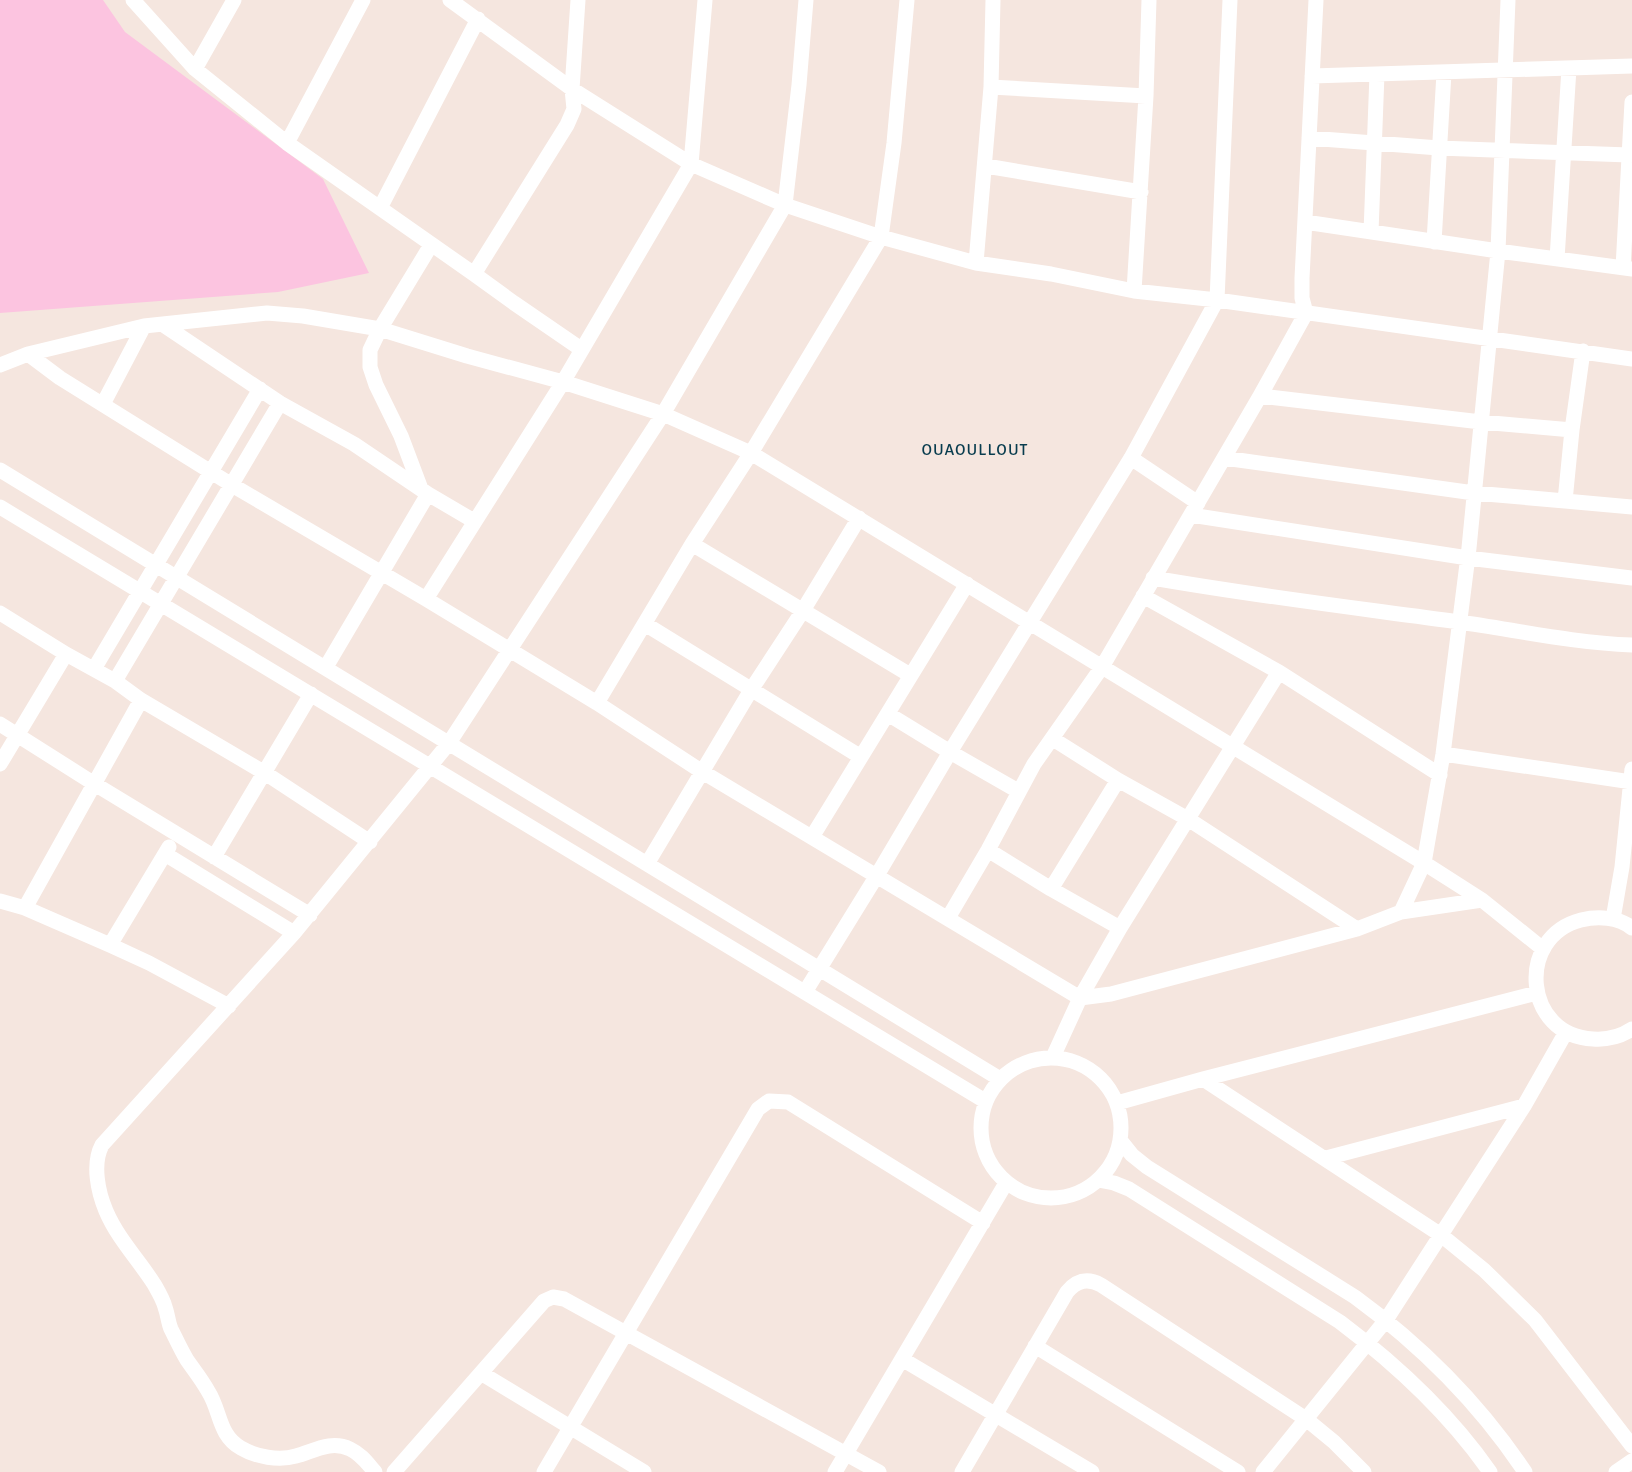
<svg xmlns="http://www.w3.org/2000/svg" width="1632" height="1472" font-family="Signika,sans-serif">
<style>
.green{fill:#fcc4e0}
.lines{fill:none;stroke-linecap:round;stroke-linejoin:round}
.minor{stroke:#fff;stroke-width:15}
.labels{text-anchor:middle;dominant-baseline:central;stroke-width:4;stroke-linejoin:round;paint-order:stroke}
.quarter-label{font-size:16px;letter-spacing:1px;fill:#083c4e;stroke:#f5e6df}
</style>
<rect width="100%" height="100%" fill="#f5e6df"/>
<path class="green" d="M0,0h103l22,32 198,147 46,94 -91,19 -278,21z"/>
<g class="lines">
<path class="minor" d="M133,0l62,69 92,74 187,131 40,29 67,46
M450,0l122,89 119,75 94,41 96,32 95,26 75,11 83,17 83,9 415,59
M195,69l39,-69
M1312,76l320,-10
M991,87l155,9
M1309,138l130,10 190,7
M287,143l76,-143
M986,166l155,26
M380,208l98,-189
M1305,222l193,29 134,18
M1371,232l6,-158
M1434,242l10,-169
M1557,259l12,-191
M976,263l15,-176 2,-87
M1623,268l9,-166
M474,274l93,-149 7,-16 -2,-20 6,-89
M1134,291l12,-195 3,-96
M162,324l118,79 74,41 74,50 46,27
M1583,351l-11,79 -7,71 67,6
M28,354l32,24 172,107 194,114 171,104 104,68 379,227 31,-4 246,-65 44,-17 81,-12
M0,365l28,-11 116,-28 123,-13 36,3 77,13 87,27 96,26 100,32 88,39 673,410 58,37 61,49
M1260,396l221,26 91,8
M103,404l41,-78
M1131,458l67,45
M1224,458l250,35 91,8
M0,470l1000,609
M421,489l-20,-53 -25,-51 -6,-18v-17l10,-21 51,-84
M0,507l985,594
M1191,515l277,43 164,20
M692,544l218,131
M1153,578c102,18 204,30 306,44 57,8 115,21 173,23
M1143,596l136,76 161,103
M426,599l137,-217 128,-218 14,-164
M0,613l66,41 49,27 26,19 124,73 105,69
M645,624l216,133
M326,667l102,-173
M94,669l166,-280
M115,681l165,-278
M597,703l95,-159 59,-91 130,-216 13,-94 13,-143
M888,714l62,38 68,39
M0,724l93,59 217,132
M1053,739l65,41 70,39 169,110
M1443,754l189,28
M0,764l66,-110
M812,837l155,-253
M988,850l63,39 69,39
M165,854l129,79
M214,857l97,-163
M647,864l104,-174 51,-78 57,-94
M1051,889l67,-109
M0,901l25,7 85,37 39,18 80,43
M25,908l116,-208
M1401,912l23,-49 19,-109 26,-206 29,-297 10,-251
M948,918l40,-68 46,-86 68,-97 158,-271 46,-83 -4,-15v-20l14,-278
M1613,919l9,-52 10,-98
M1632,928c-14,-11 -34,-12 -51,-8 -66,17 -57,116 12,119 14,1 27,-2 39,-10
M110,945l59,-98
M805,992l71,-115 74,-125 181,-294 86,-158 13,-300
M1053,1057l27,-59 40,-70 159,-256
M981 1128a70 70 0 1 1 140 0a70 70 0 1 1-140 0Z
M1203,1079l238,156 43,35 51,50 97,126
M1117,1103l86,-24 334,-86
M1120,1140l12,15 15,12 208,130c67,49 124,106 170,175
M1326,1158l198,-52
M1098,1180l16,3 15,6 211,133c57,43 109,91 150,150
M1035,1346l203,126
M902,1359l190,113
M481,1373l163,99
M375,1472c-7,-8 -14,-18 -25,-23 -19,-9 -36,2 -54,7 -17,5 -40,1 -55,-8 -23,-13 -20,-37 -33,-57 -6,-11 -14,-21 -21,-31 -6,-10 -11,-21 -16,-31 -3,-7 -3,-14 -6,-22 -2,-8 -7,-16 -11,-23 -16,-25 -36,-45 -48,-73 -8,-19 -14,-47 -4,-66l192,-212 155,-190 214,-329 122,-209 14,-120 7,-85
M394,1472l150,-171 9,-4 11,2 315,173
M544,1472l214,-363 11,-8 19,1 195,121
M835,1472l171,-289
M962,1472l105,-180c10,-12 21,-14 34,-7l205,134 28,23 30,30
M1263,1472l123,-152 138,-214 42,-74
M1616,1472l16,-11"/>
</g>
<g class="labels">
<g class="quarter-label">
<text x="975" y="450">OUAOULLOUT</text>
</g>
</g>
</svg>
